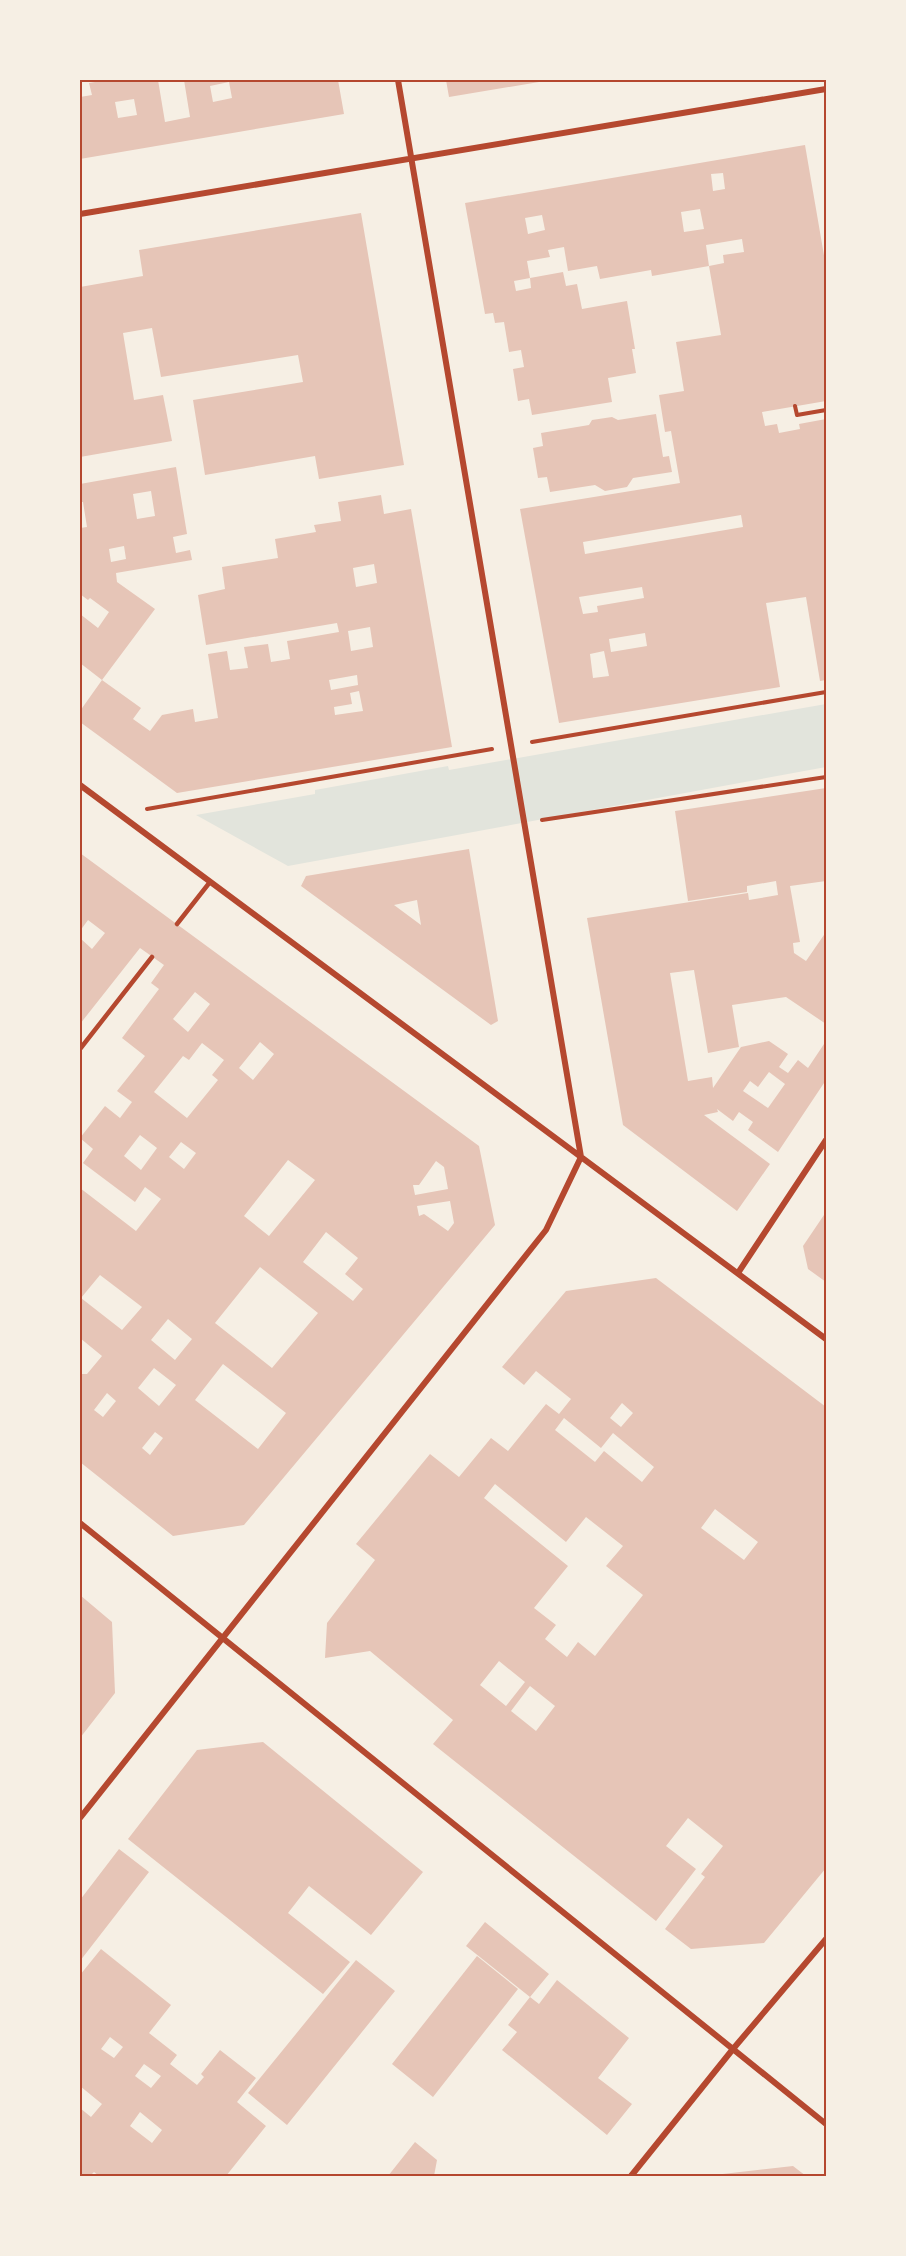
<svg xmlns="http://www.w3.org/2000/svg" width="906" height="2256" font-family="Ubuntu,sans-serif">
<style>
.green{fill:#e2e4dc}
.building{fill:#e6c5b7;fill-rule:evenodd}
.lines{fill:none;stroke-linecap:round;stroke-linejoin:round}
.path{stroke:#b5482f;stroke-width:4}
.service{stroke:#b5482f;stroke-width:4.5}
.minor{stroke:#b5482f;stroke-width:6}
.neatline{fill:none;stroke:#b5482f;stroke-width:2}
</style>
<rect width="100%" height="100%" fill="#f6efe4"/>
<path class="green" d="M826,704v63l-538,99 -92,-51 119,-21v-4l133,-24 1,4z"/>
<path class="building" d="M107,80h51l7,42 25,-5 -6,-37h154l6,34 -264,45v-62l12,-2 -3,-12zM229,82l3,16 -19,4 -3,-16zM134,99l3,16 -19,3 -3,-16z
M446,80h99v1l-96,16z
M805,145l21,122v134l-64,11 3,14 12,-2 2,9 21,-4 -1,-5 27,-5v261l-6,1 -14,-84 -40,6 14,84 -221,36 -39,-214 160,-26 -9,-52 -6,1 -6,-37 25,-4 -8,-49 45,-7 -12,-69 15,-3 -1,-8 21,-3 -2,-13 -36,6 3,21 -57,10 -1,-6 -51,9 -3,-13 -29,5 -4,-24 -16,3 2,7 -23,4 3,17 -16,3 2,10 15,-3 -1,-10 33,-6 3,14 11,-2 5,25 45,-8 8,48h-3l4,24 -28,5 4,24 -80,13 -3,-16 -11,2 -5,-32 11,-2 -3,-17 -12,2 -5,-30 -9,1 -2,-10 -8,1 -20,-111zM723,173l2,16 -12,2 -2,-17zM700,209l4,20 -20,3 -3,-20zM542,215l3,15 -17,4 -3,-16zM741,515l2,12 -158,27 -2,-12zM642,587l2,11 -47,8 1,6 -15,2 -4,-17zM645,633l2,13 -36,6 -2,-13zM604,651l5,25 -16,2 -3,-24z
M361,213l43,252 -85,14 -4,-23 -110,19 -12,-75 110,-18 -5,-27 -137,22 -9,-49 -29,5 11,67 29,-5 9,46 -92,16v-48h2l-2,-12v-110l63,-11 -4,-26z
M656,414l7,43 6,-1 3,16 -39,6 -6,9 -22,4 -10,-6 -45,7 -3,-15 -9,1 -5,-30 10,-2 -2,-13 48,-8 3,-5 20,-3 6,3z
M176,467l11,67 -14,3 3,16 14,-3 2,10 -76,13 1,9 38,27 -53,71 39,28 -8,11 17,12 12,-16 31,-6 2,13 23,-4 -10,-64 19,-3 3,19 18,-2 -4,-21 24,-3 3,18 19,-3 -3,-18 52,-9 -2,-9 -131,22 -8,-50 27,-6 -3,-22 56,-9 -3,-19 41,-7 -2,-7 27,-4 -3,-19 43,-7 3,19 27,-5 41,238 -275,46 -97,-71v-11l22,-31 -22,-17v-49l18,14 11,-16 -19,-14 -2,2 -8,-6v-66l7,-1 -4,-25h-3v-18zM151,491l4,25 -18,3 -4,-25zM124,546l2,13 -15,3 -2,-13zM374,564l3,19 -21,4 -3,-19zM370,627l3,20 -22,4 -3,-20zM357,675l1,10 -27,5 -2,-10zM359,691l4,20 -28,4 -1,-8 18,-3 -2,-11z
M826,788v93l-36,5 10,56 -7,1 1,10 12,8 20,-29v92l-40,-27 -54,8 7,42 -31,6 -14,-83 -24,3 18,108 24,-4 1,11 28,-41 28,-6 19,13 -9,13 9,6 10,-13 10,8 18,-27v39l-48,72 -30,-22 5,-8 -14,-10 -6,9 -16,-12 1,3 -14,3 66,49 -33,47 -114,-86 -36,-207 161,-25 1,7 29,-5 -2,-14 -29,5v6l-59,9 -13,-90zM769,1072l16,12 -17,24 -25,-17 7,-10 8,6z
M469,849l29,172 -7,4 -190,-139 5,-10zM417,900l4,25 -27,-20z
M80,853l399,293 16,79 -251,300 -71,11 -93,-74v-88h7l15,-18 -22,-18v-150l56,43 25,-32 -16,-12 -10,15 -52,-39 10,-14 -13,-11 25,-32 15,12 12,-16 -15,-11 28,-35 -23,-18 37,-49 -8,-6 13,-18 -24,-17 -60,76v-86l12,11 13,-16 -17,-13 -8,11zM195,992l15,12 -22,28 -15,-13zM260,1042l14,12 -21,26 -14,-12zM202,1043l22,17 -12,15 6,5 -31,38 -33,-26 29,-36 6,4zM140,1135l17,13 -16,22 -17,-14zM181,1142l15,11 -12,16 -15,-12zM288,1160l27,20 -46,56 -25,-20zM436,1161l8,6 4,22 -33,6 -2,-10h6zM450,1201l4,22 -6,8 -24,-17 -5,2 -2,-10zM326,1232l32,26 -13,16 18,15 -10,12 -50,-39zM260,1267l58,46 -46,55 -57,-45zM100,1275l42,32 -20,23 -41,-32zM168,1319l24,20 -17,21 -24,-20zM223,1364l63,49 -28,36 -63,-49zM154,1368l22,17 -17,21 -21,-18zM107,1393l9,8 -13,16 -9,-7zM155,1432l8,6 -13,17 -8,-7z
M826,1212v70l-18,-13 -5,-23z
M656,1278l170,129v461l-62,75 -73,6 -26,-20 40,-52 -4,-3 22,-28 -35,-28 -22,28 30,23 -40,52 -223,-177 20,-24 -83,-69 -45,7 2,-35 48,-63 -19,-16 74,-90 29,23 32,-39 17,13 38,-47 13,10 12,-15 -35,-28 -12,14 -22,-18 64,-76zM622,1403l11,10 -12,14 -11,-9zM564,1418l37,30 12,-15 41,34 -12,15 -38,-31 -9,11 -40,-32zM495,1484l71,58 20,-25 37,29 -17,20 37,29 -48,61 -17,-14 -11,15 -22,-18 11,-14 -22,-17 34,-42 -84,-68zM715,1509l43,33 -14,18 -43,-32zM499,1661l26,21 -19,24 -26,-21zM530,1686l25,20 -19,25 -25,-20z
M80,1595l32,27 3,71 -35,45z
M263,1742l160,130 -52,63 -62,-49 -21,27 62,49 -27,32 -195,-155 69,-89z
M119,1849l30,23 -69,89v-61z
M485,1922l64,52 -19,23 -64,-51z
M101,1949l70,56 -22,28 28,22 -7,9 27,21 7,-8 -3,-3 19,-24 36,28 -19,24 29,24 -40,50h-127l-5,-4 -4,4h-10v-68l11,9 11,-13 -22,-18v-111zM110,2037l13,10 -9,11 -13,-9zM144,2064l17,12 -10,12 -16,-12zM140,2112l22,18 -10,13 -22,-17z
M477,1956l41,33 -85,108 -41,-33z
M356,1960l39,31 -108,134 -39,-32z
M557,1980l72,58 -31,40 34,26 -25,31 -105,-85 15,-18 -9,-7 22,-28 9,7z
M415,2142l22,18 -3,16h-46z
M793,2166l13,10h-91l-1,-1z"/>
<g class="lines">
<path class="path" d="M795,406l2,9 29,-5
M532,742l294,-50
M147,809l345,-60
M542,820l284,-43"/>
<path class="service" d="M177,924l33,-42
M80,1049l72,-92"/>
<path class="minor" d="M80,214l746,-125
M80,785l746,554
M738,1273l88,-133
M80,1523l746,601
M80,1818l466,-588 35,-73 -183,-1077
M631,2176l102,-127 93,-110"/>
</g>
<rect width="906" height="2256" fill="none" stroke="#f6efe4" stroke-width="162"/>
<rect x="81" y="81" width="744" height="2094" class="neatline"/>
</svg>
